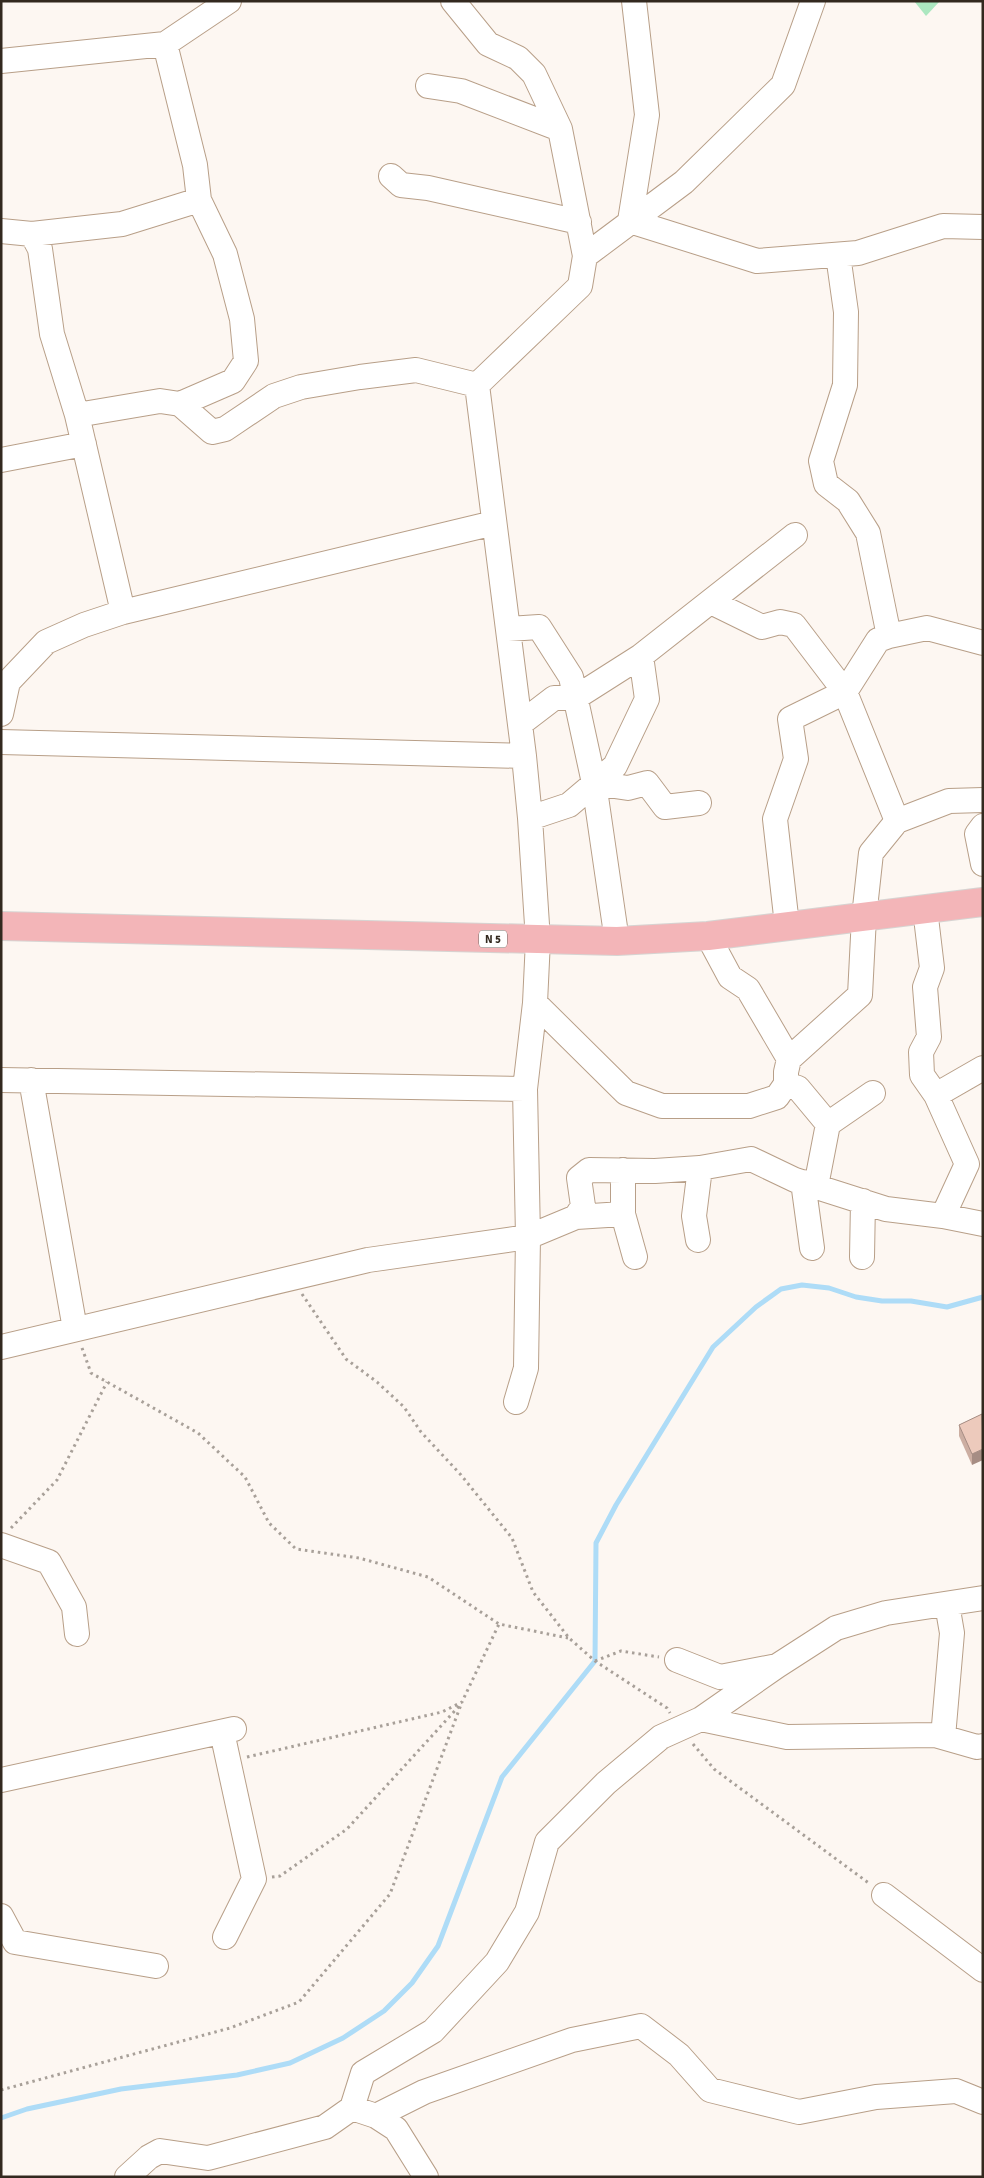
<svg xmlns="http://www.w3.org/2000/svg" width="984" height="2178" font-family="Signika,sans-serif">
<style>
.green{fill:#ace7c0}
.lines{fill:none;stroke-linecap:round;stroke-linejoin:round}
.stream{stroke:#aedcf7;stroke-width:5}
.minor-casing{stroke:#b89f88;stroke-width:26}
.highway-casing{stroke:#d6d4d2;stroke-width:30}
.path{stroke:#a8a099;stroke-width:3;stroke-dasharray:2.5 4;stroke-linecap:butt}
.minor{stroke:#fff;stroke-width:24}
.highway{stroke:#f3b5b8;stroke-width:28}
.wall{fill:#ccaea2}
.shaded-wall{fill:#a68d84}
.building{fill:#edcabc;stroke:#a68d84}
.labels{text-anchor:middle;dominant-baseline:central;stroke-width:4;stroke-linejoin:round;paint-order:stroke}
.shield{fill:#fff;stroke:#706962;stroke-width:1}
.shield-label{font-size:11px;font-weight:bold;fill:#33291f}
</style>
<rect width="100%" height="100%" fill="#fdf7f2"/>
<path class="green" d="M914,1h26l-14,15z"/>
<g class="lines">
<path class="stream" d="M1,2118l26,-9 94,-20 116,-14 53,-12 53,-25 41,-27 28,-28 26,-37 64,-169 93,-116 1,-118 20,-38 97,-158 43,-40 25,-18 21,-4 27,3 27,9 26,4h29l36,6 36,-10"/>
<g class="minor-casing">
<path id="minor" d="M453,1l35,43 30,14 16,16 26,55 25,127 -5,30 -103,99 47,371 6,62 8,122 -3,63 -10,86 3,148 -2,131 -10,34
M634,1l13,114 -17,106 127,40 101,-8 85,-27 40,1
M165,44l30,121 4,35
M1,61l164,-17 64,-43
M428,86l33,5 99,38
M391,176l10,9 27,3 151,34
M1,231l31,3 8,15 12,85 25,81 46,197
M32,234l90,-10 77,-24 26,54 17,65 4,42 -13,20 -53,23
M585,256l99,-74 99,-97 30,-84
M77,415l83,-14 20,3 32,28 13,-3 49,-33 27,-9 59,-10 56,-7 61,15
M1,460l83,-16
M711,602l51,25 18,-5 14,3 51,67 52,129
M508,629l31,-2 32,50 23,106 23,158
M889,636l38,-8 56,15
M1,714l7,-32 38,-40 38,-17 39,-13 371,-89
M520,724l34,-26h21l66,-42
M1,742l523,14
M594,783l34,5 19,-5 18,24 34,-4
M530,818l39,-13 46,-39 32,-67 -6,-43 154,-121
M983,826l-6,8 6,30
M925,909l7,59 -7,19 4,50 -8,15 1,23 14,20 31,69 -24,52
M787,925l-12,-106 21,-60 -6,-40 55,-27 33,-52 11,-4 -21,-103 -20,-32 -22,-17 -5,-23 24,-76 1,-73 -8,-57
M708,936l22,41 18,12 41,70
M535,1003l91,90 36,13h87l28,-9 9,-13v-12l3,-13 71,-64 4,-78 7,-64 26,-32 52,-20 34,-1
M1,1080l524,9
M31,1080l44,249
M786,1084l12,4 30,36 -12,62
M936,1095l47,-27
M828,1124l45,-31
M623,1170v44l12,43
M803,1182l9,66
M576,1217l47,-3
M698,1240l-4,-24 6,-48
M862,1257l1,-56
M1,1347l367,-87 160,-23 48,-20 7,-11 -4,-28 10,-8 66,1 45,-3 51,-9 44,21 91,29 57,7 40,8
M1,1545l48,17 25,45 3,27
M677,1660l43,17 57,-11 59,-38 50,-15 97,-15
M701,1719l86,18 148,-2 42,12 6,-1
M222,1732l32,147 -29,58
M943,1737l9,-104 -5,-29
M1,1780l233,-51
M884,1895l99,75
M1,1916l14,26 141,24
M352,2108l24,8 48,-24 148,-52 69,-14 38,29 31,35 89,22 77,-15 80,-6 27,11
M376,2116l20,13 30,48
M127,2177l22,-20 11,-6 48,7 117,-31 27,-19 11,-35 70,-42 64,-69 30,-50 20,-70 59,-59 55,-46 40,-18 76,-53"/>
</g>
<g class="highway-casing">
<path id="highway" d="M1,926l616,15 91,-5 275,-34"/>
</g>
<path class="path" d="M302,1294l44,65 31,23 27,25 17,25 40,43 51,63 21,54 36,46 26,23 72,47 3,5
M82,1348l9,25 107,60 47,44 24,46 27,26 63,9 69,19 71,47 69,14
M11,1528l46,-48 50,-98
M595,1661l26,-10 38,6
M693,1744l21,25 156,115
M247,1757l195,-45 20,-10 37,-78
M272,1877l8,-1 67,-47 114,-125
M1,2090l229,-62 69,-26 91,-108 72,-192"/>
<use href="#minor" class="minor"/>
<use href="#highway" class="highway"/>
</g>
<path class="wall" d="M982,1414l-10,51 -13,-29v-11z"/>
<path class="shaded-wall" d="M983,1449v11l-11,5v-11z"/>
<path class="building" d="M982,1414l1,35 -11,5 -13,-29z"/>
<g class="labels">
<rect class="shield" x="479" y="930.5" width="28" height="17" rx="4"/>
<g class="shield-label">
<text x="493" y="939">N 5</text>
</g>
</g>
<rect width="984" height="2178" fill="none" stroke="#33291f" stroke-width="5"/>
</svg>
